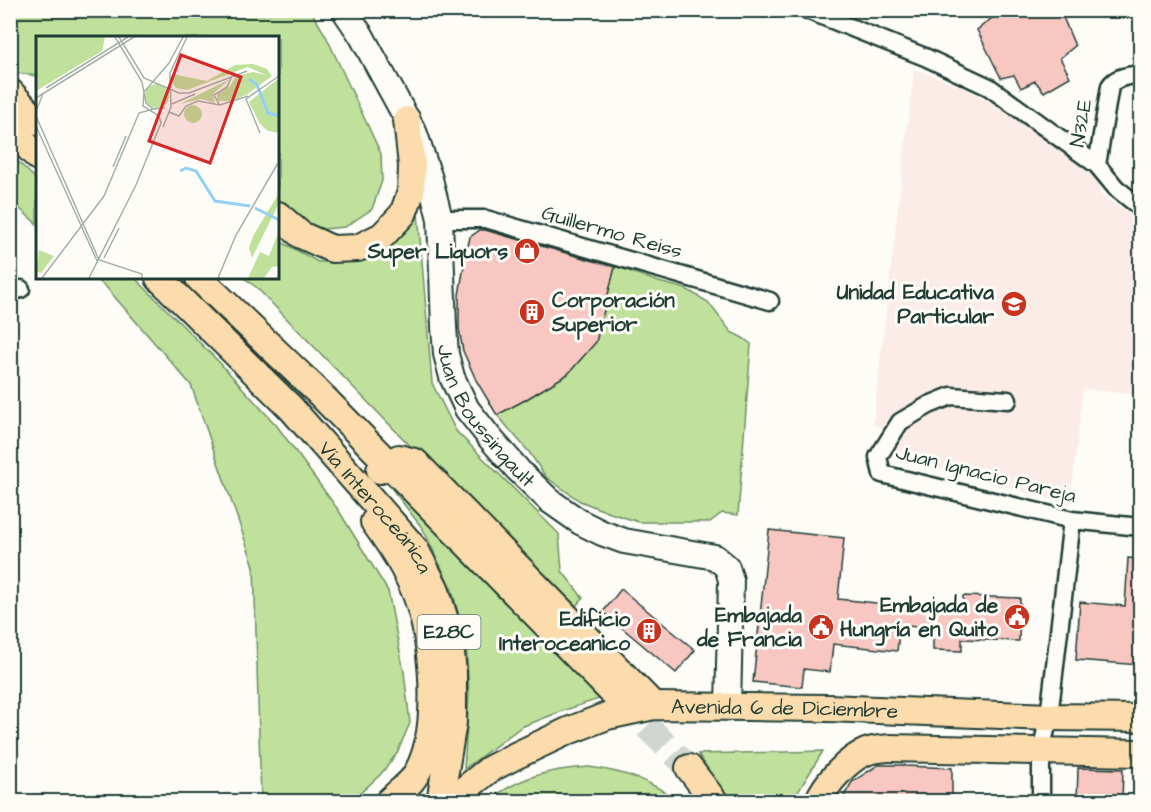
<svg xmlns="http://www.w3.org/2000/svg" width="1151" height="812" font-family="'Architects Daughter',sans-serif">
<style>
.built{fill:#fcece7}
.green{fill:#bfe19b;stroke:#6f8f68;stroke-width:1.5}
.building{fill:#f8c7c2;stroke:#1f3d34;stroke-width:1.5}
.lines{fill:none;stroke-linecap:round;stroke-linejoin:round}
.primary-tunnel{stroke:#d1d6d0;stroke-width:26;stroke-dasharray:26 13;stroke-linecap:butt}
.street-casing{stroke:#1f3d34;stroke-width:21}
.secondary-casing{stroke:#1f3d34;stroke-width:28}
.primary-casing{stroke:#1f3d34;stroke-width:30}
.street{stroke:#fdfcf7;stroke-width:16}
.secondary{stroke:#fdfcf7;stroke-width:24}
.primary{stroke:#fcdcac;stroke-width:26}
.labels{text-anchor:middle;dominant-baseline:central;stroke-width:6;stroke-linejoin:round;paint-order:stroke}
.shield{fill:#fdfcf7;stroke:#62766e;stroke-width:1.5}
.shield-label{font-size:20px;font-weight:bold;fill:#1f3d34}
.street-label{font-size:21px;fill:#1f3d34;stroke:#fdfcf7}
.poi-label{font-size:21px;font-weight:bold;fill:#1f3d34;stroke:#fdfcf7;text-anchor:end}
.inset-river{fill:none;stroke:#93d0f4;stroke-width:3}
.inset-road{fill:none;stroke:#a4b0a9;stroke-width:1.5}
.view{fill:#d62828;fill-opacity:0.15;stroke:#d62828;stroke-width:3}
.inset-edge{fill:none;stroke:#1f3d34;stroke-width:3}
</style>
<rect width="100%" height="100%" fill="#fdfcf7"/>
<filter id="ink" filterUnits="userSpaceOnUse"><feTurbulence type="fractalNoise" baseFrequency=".0167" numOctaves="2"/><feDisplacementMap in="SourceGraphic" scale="12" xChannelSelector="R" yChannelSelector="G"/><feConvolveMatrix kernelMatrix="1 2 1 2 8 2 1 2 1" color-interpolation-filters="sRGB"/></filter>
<g filter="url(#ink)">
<path class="built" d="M914,69l54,20 68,39 55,42 6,7 3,7v11l40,24v176l-57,-6 -13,116 -174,-49 -4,-8 3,-12 -22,-12z"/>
<path class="green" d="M10,11h301l15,25 55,118 1,27 -10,28 -27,18 -22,2 -21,-8 -24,-21v-162h-240l-1,38 -25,-4 -1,-2z
M10,154l27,26v44l-26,-23z
M417,201l15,182 24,48 103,103 3,37 21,27 -8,9 -18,-10 -301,-310 -12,-9h34v-38l40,22h32l25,-13z
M615,266l44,16 27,7 22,13 23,30 12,6 8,6 -13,171 -16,-2 -12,9h-71l-29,-9 -30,-12 -34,-24 -17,-25 -32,-37 28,-15 43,-26 28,-32z
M95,278h40l85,85 57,63 62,85 49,80 16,81 6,51 -13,30 -16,21 -26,24 -7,3h-87l-7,-235 -63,-181 -85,-98z
M385,480h8l206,219 -34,11 -44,17 -57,42 5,-75 -3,-52 -14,-52 -29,-61z
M823,751l-31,51 -63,-1 -31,-47z
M589,767c32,4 63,13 88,34h-189c31,-24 62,-32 101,-34z"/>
<path class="building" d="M988,10h72l15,36 -15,12 10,19 -26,15 -9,-11 -14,7 -7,-13 -13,3 -24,-48 15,-12z
M480,230h5l130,37 -19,75 -28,32 -43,26 -28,15 -20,-33 -14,-31 -4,-22v-34l6,-35 5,-23z
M769,530l75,8 -6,61 96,10v-5l29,1v-9l57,2 -1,43 -57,-2v12l-29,-1v-21l-33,-4 -3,26 -64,-7 -3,28 -26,-3 -2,18 -49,-5z
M1128,558l12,1v106l-64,-5 4,-58 45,4z
M621,589l74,61 -19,23 -73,-61z
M878,765h27v1l47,2v33h-111l11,-19z
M1078,768l45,1 -1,32h-45z"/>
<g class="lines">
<path class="primary-tunnel" d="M619,699l70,69"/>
<g class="street-casing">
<path id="street" d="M807,10l118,47 64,30 108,78 19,23 24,19
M1097,165l13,-79c6,-10 20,-10 30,-12
M440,219h46l284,82
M10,292l11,-3
M1008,400l-57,-4 -22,9 -29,17 -22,35 4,17 190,46 68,7
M1041,802v-51l8,-34 23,-197"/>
</g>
<g class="secondary-casing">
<g id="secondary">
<path id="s1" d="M344,10l17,25 54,99 15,45 10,40 4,108 2,27 6,23 15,32 23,29 28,32 32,31 30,21 22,11 22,8 91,16 12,10 4,13 -3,127"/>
</g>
</g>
<g class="primary-casing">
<g id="primary">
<path d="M10,92l28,30"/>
<path d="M10,129l28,28"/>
<path d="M278,215l23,20 31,14 26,-1 24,-12 21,-22 8,-22 1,-26 -5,-46"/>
<path id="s2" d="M159,278l132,130 124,141 20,39 14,45 4,40v49l-13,80"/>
<path d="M199,278l117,112 301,307"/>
<path d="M380,470l7,-6 12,-6 16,4 239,244"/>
<path d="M374,522c19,26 37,54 46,84 14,44 22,136 -8,174 -7,8 -16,14 -24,22"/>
<path d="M689,768l26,34"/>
<path id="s3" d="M453,802l12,-13 25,-20 25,-13 53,-25 39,-15 47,-10 174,2 221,9 91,1"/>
<path d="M818,802c7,-18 30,-43 48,-50 7,-3 16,-3 23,-4l251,5"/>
</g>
</g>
<use href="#street" class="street"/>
<use href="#secondary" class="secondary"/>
<use href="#primary" class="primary"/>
</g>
</g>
<defs>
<g id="shop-disc" transform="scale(1.35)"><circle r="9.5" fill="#c8321e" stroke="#fdfcf7"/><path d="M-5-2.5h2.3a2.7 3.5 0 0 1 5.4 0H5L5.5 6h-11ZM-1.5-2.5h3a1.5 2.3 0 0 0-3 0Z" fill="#fff"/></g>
<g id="university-disc" transform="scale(1.35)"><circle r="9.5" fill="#c8321e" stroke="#fdfcf7"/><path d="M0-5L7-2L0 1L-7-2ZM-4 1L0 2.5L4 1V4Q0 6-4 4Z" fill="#fff"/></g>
<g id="building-disc" transform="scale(1.35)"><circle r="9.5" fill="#c8321e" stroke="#fdfcf7"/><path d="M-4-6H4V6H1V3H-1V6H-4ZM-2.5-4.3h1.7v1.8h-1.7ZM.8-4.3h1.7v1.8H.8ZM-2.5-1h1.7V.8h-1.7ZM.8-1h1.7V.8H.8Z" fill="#fff"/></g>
<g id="civic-disc" transform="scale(1.35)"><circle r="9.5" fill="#c8321e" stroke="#fdfcf7"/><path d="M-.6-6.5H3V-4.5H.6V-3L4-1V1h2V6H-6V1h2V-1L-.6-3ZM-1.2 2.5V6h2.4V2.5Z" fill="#fff"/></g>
</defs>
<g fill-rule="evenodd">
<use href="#shop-disc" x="527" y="251"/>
<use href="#university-disc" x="1014" y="304"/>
<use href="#building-disc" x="532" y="312"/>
<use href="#civic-disc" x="1017" y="617"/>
<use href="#civic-disc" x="821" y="627"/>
<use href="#building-disc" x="649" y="631"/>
</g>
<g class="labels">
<rect class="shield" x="417.5" y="615" width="63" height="34" rx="4.5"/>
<g class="shield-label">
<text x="449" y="632">E28C</text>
</g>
<g class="street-label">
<text transform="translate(1081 123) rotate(-80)">N32E</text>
<text transform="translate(612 232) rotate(16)">Guillermo Reiss</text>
<text stroke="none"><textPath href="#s1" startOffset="441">Juan Boussingault</textPath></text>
<text transform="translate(986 474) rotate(14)">Juan Ignacio Pareja</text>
<text stroke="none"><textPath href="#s2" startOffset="316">Vía Interoceánica</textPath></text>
<text stroke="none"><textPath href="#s3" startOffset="357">Avenida 6 de Diciembre</textPath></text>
</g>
<g class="poi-label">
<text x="508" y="251">Super Liquors</text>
<text x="994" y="292">Unidad Educativa<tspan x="994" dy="24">Particular</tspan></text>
<text x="552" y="300" text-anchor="start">Corporación<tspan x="552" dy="24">Superior</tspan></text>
<text x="998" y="605">Embajada de<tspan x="998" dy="24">Hungría en Quito</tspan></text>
<text x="802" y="615">Embajada<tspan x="802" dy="24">de Francia</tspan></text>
<text x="630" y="619">Edificio<tspan x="630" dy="24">Interoceanico</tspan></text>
</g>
</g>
<g transform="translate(36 36)">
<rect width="243" height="243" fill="#fdfcf7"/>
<path d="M0,1h69l-3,14 -66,40zM217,28l14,5 5,7 -26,19 -16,6h-13v-7l13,-8 6,-10 17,-4 13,3 -18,-8 -61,23 -11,-2 -4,-6v-8l35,7 28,-16zM194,43l-17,15 2,9 -14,-4 -21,5zM242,43l1,2v52l-11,-2 -8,-7 -11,-22zM109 60a12 12 0 1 1 24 0a12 12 0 1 1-24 0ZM148 78a9 9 0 1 1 18 0a9 9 0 1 1-18 0ZM243,157v10l-27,55 -3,-10 4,-12zM243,195v35l-7,1 -8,11h-16l12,-26 9,4zM3,214l15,6 -13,17 -5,-2z" fill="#bfe19b"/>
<path class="inset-river" d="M213,43l8,6 11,28 11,3M144,135l6,-3 10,3 19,30 35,5M219,172l24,12"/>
<path class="inset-road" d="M79,1l27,45 4,21 7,6 12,-1M83,1l25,41 35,15h10l58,-22M10,52l82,-51M0,62l98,-61M136,68l23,-10M183,68l-5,-9 13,-8 5,-11M0,75l7,-17M133,76l10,4 7,-10 12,-5 22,4 28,-9M0,80l63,144 43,14v4M0,90l62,137M127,91l8,-20 -1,-34 17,-36M224,97l-14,-34 33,-23M77,131l13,-31M68,222l15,-30M6,242l62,-82 35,-83 14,-4M53,242l47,-93 25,-62 -2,-7 -16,-10 1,-14 25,-29 14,-26M182,242l18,-43 42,-72"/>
<path class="view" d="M145,19l60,22 -31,86 -61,-22z"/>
<rect width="243" height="243" class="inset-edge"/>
</g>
<rect width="1151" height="812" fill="none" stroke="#fdfcf7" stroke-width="36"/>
<rect x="18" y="18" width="1115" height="776" fill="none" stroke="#1f3d34" stroke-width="2" filter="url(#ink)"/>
</svg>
